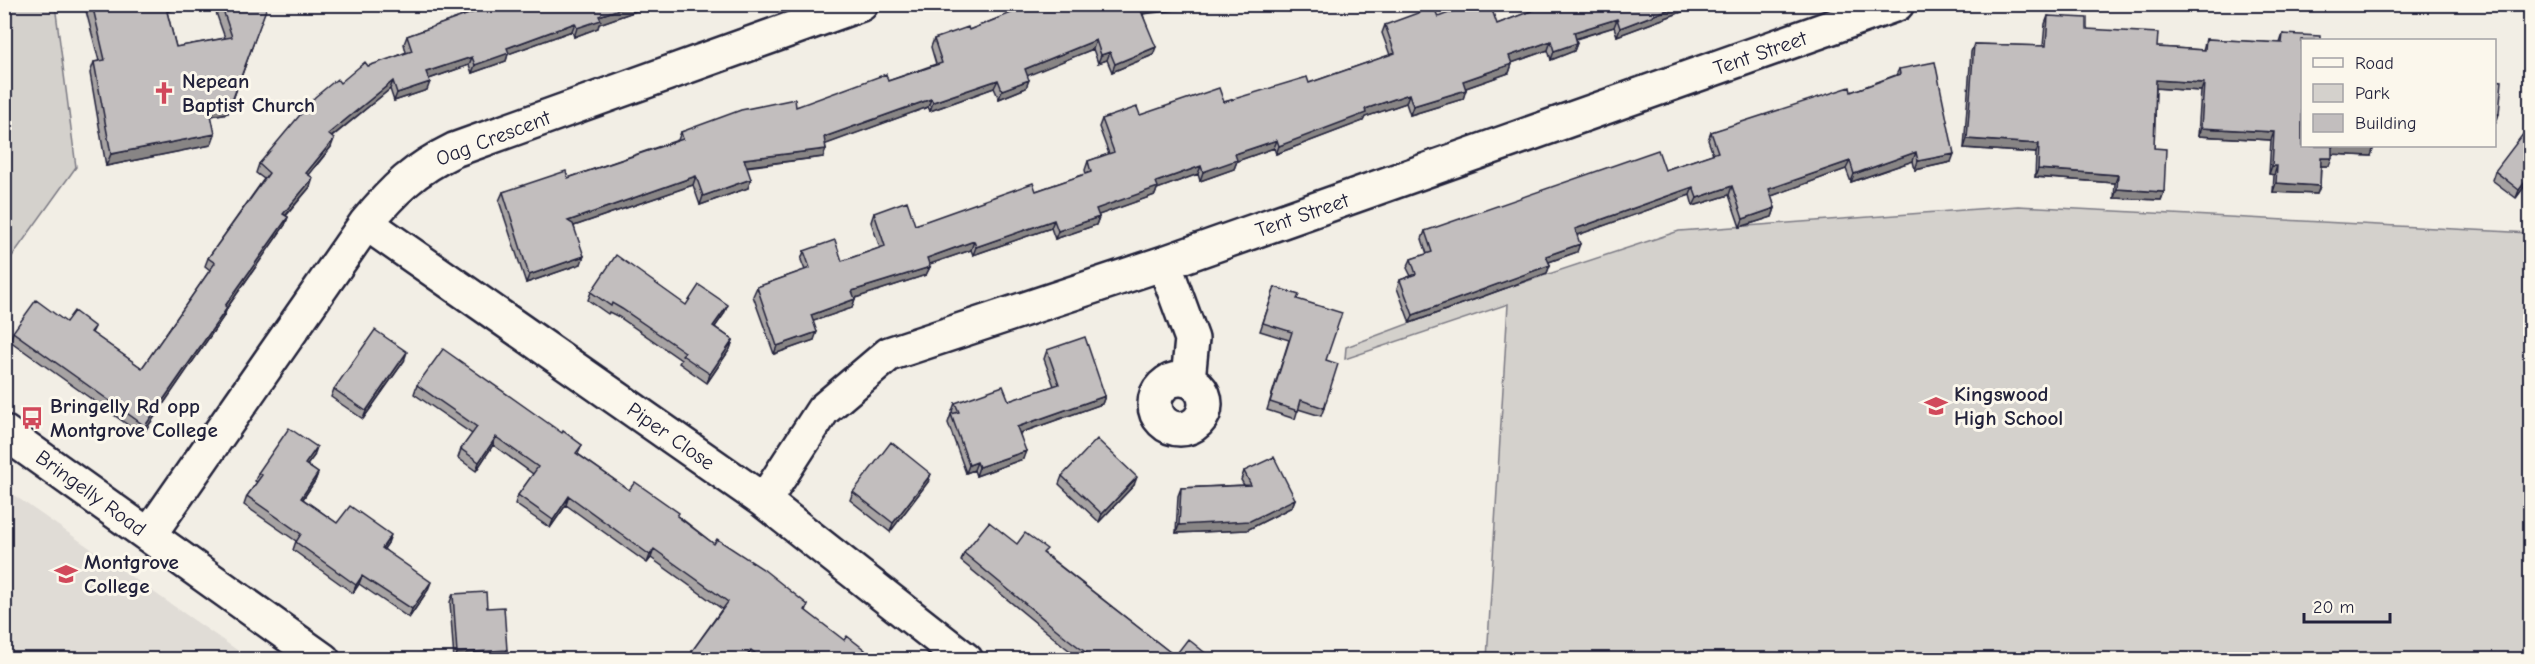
<svg xmlns="http://www.w3.org/2000/svg" width="2535" height="664" font-family="'Comic Neue',sans-serif">
<style>
.built{fill:#e0dcd6}
.green{fill:#d4d1cc;stroke:#7b7a84;stroke-width:1.5}
.lines{fill:none;stroke-linecap:round;stroke-linejoin:round}
.minor-casing{stroke:#22223b;stroke-width:38}
.major-casing{stroke:#22223b;stroke-width:38}
.minor{stroke:#fbf7ec;stroke-width:33}
.major{stroke:#fbf7ec;stroke-width:33}
.wall{fill:#a7a3a3;stroke:#22223b;stroke-width:1.5}
.shaded-wall{fill:#888585;stroke:#22223b;stroke-width:1.5}
.building{fill:#c2bebe;stroke:#22223b;stroke-width:1.5}
.labels{text-anchor:middle;dominant-baseline:central;stroke-width:6;stroke-linejoin:round;paint-order:stroke}
.street-label{font-size:21px;fill:#22223b;stroke:#fbf7ec}
.poi-label{font-size:21px;font-weight:bold;fill:#22223b;stroke:#fbf7ec;text-anchor:start}
</style>
<rect width="100%" height="100%" fill="#f2eee5"/>
<filter id="ink" filterUnits="userSpaceOnUse"><feTurbulence type="fractalNoise" baseFrequency=".0167" numOctaves="2"/><feDisplacementMap in="SourceGraphic" scale="12" xChannelSelector="R" yChannelSelector="G"/><feConvolveMatrix kernelMatrix="1 2 1 2 8 2 1 2 1" color-interpolation-filters="sRGB"/></filter>
<g filter="url(#ink)">
<path class="built" d="M5,489l245,170h-245z"/>
<path class="green" d="M4,5h51l21,162 -71,99z
M2018,206l512,27v426h-1043l21,-355 -163,55 1,-12 142,-53 191,-63z"/>
<g class="lines">
<g class="minor-casing">
<path id="minor" d="M366,223l398,278 202,159
M1164,263l28,76 -4,41
M1155 404a25 25 0 1 1 50 0a25 25 0 1 1-50 0Z
M764,501l59,-91 66,-56 275,-91 733,-259
M149,535l217,-312c28,-34 49,-54 88,-73l407,-146"/>
</g>
<g class="major-casing">
<path id="major" d="M4,432l319,228"/>
</g>
<use href="#minor" class="minor"/>
<use href="#major" class="major"/>
</g>
<path class="wall" d="M86,4h102l-21,8 9,35 49,-9 -12,-34h57l-3,1 -39,108 -17,3v29l-105,21 -16,-93 4,-11 5,-1 -14,-54z
M497,4h159l-57,20 -1,4 -24,9 -2,-6 -64,23 -2,7 -34,12 -3,-8 -40,14 -2,11 -33,11 -4,-12 -58,48 -1,10 -22,28 1,12 -24,29 2,1 -3,8 -58,83 -3,8 -82,119 -132,-94 3,-9 53,-10 29,5 -3,6 50,35 68,-98 -5,-4 3,-8 56,-79 -8,-6 3,-9 81,-81 66,-31 -2,-8 3,-8z
M1536,4h167l-86,32 -3,-9 -38,12 1,4 -3,8 -23,9 -3,-10 -37,13 1,1 -3,9 -43,15 -3,11 -53,16 -4,-12 -41,14 -2,4 -87,33 -2,-6 -37,13 -3,8 -34,12 -2,-7 -41,15 -2,6 -57,20 1,2 -3,8 -41,14 -4,-11 -78,27 -2,-5 -42,14 1,3 -4,8 -71,23 -3,10 -39,13 1,19 -40,14 -21,-58 4,-9 48,-17 -4,-10 3,-9 38,10 38,-13 -9,-26 3,-9 41,12 121,-34 50,-17 -1,-4 3,-9 21,-7 -10,-27 3,-8 38,-4 84,-13 85,-19 81,-28 -8,-22 3,-8 53,-8 59,7 37,-14z
M1014,5l189,2 -60,7 10,41 -41,17 -5,-12 -9,3 -5,-14 -66,26 -1,13 -27,11 -5,-11 -64,23 -2,-4 -103,37 1,5 -3,8 -77,10 2,21 -48,17 -7,-20 -119,41 7,38 -55,19 -27,-82 4,-9 65,-14 110,-38 3,-8 115,-25 92,-26 48,-17 -5,-17 3,-8 35,-9 42,-17z
M2048,16l39,13 70,18 46,3 3,-11 74,4 3,-9 19,6 69,116 -39,-2 -3,12h-8l-1,20 -3,8 -44,-2 1,-17 -5,-1 2,-34 -73,-4 3,-45 -45,-3 -2,60 10,44 -3,8 -47,-2 1,-15 -80,-6 1,-24 -72,-5 7,-96 3,-8 69,2 2,-22z
M1899,69l52,93 -36,8 -2,-9 -62,21 -5,-13 -75,27 4,12 -3,9 -32,10 -11,-32 -36,11 -3,-11 -113,40v17l-28,10 1,3 -3,8 -137,50 -13,-35 3,-8 11,-4 -4,-8 4,-9 16,-5 -5,-15 3,-8 240,-61 48,-16 -5,-14 3,-8 140,-40 45,-17z
M2495,171l35,8 -14,19 -24,-18z
M1275,287l22,12 29,61 -2,48 -3,8 -23,-7 -3,10 -28,-9 22,-70 -29,-9z
M591,292l95,13 38,9 -9,13 18,13 -3,9 -23,34 -28,-20 2,-3 -62,-43 -10,-5 -1,2 -20,-14z
M1047,350l58,46 -3,8 -82,29 3,26 -47,17 -2,-6 -8,3 -18,-50 3,-9h2l-1,-3 3,-8 54,-2 45,-15 -10,-27z
M404,361l-41,58 -32,-22 3,-8z
M417,385l145,48 20,12 -4,9 51,36 49,26 36,28 94,61 -2,6 56,48v1h-112l-2,-2 -1,2h-58l3,-9 30,-42 -71,-51 -4,5 -81,-58 -16,23 -35,-24 3,-9 15,-21 -40,-29 -17,26 -18,-13 3,-9 11,-15 -58,-40z
M314,456l-7,9 11,8 -3,8 -12,18 34,24 51,20 -4,6 44,41 -19,28 -50,-34 -6,9 -60,-43 3,-9 -52,-36 3,-9 10,-14 -2,-1 3,-8z
M1244,471l51,28 -3,8 -45,23 -71,3 2,-37 3,-8 63,-3 -3,-5z
M1062,476l72,9 -35,37 -40,-38z
M928,482l-38,50 -40,-32 3,-8z
M1017,544l28,10 130,102 39,4h-132l-17,-13 -104,-86 3,-8z
M453,594l34,14 20,42 -3,8 -50,2 -4,-58z"/>
<path class="shaded-wall" d="M164,4h24l-27,10z
M268,4h2l-3,1 -39,108 -23,4 4,-12z
M634,4h22l-57,20 -1,4 -24,9 3,-9 22,-12z
M1151,4h53l-1,3 -67,7 3,-8z
M1683,4h20l-86,32 3,-8z
M1617,19l-3,8 -43,13 3,-8z
M575,23l-3,8 -64,23 -2,7 -34,12 3,-8 32,-17z
M1096,40l-3,9 -71,29 3,-9z
M1551,41l-3,9 -42,15 3,-9z
M1577,43l-3,8 -23,9 3,-9z
M1156,47l-3,8 -41,17 3,-8z
M1110,52l-3,8 -9,3 3,-8z
M472,57l-3,8 -46,16 3,-9z
M1512,64l-3,9 -49,17 3,-9z
M998,80l-4,8 -64,23 3,-9z
M1029,80l-3,8 -27,11 3,-9z
M2156,80l48,3 -3,8 -48,-3z
M393,81l-3,8 -65,53 3,-8z
M430,82l-3,8 -33,11 3,-8z
M1466,90l-3,9 -53,16 3,-9z
M1409,94l-3,9 -41,14 -2,4 -87,33 3,-8 86,-37z
M931,99l-3,8 -107,39 3,-9z
M2494,114h5l-3,9 -2,-1z
M2201,128l73,4 -3,8 -73,-4z
M215,134l-4,11 -105,21 5,-12z
M334,139l-3,8 -28,34 3,-8z
M1967,139l72,5 -3,9 -72,-5z
M1277,140l-3,8 -37,13 -3,8 -34,12 3,-9 32,-18z
M2332,146l42,1 -3,9 -42,-2z
M826,149l-3,8 -83,10 4,-8z
M1916,152l-3,9 -62,21 3,-8z
M1954,154l-3,8 -36,8 3,-9z
M2321,158h11l-3,8h-11z
M1850,161l-4,8 -80,29 3,-9z
M1201,166l-3,8 -41,15 -2,6 -62,22 3,-8 60,-27z
M2272,166h5l-3,9 -5,-1z
M2038,169l80,6 -3,8 -80,-6z
M2530,175v4l-14,19 3,-8z
M696,176l-3,9 -128,44 3,-8z
M313,178l-3,9 -30,35 3,-8z
M751,179l-3,9 -48,17 3,-9z
M2276,183l44,3 -3,8 -44,-2z
M1732,186l-3,9 -36,11 4,-8z
M1693,187l-3,8 -118,42 3,-8z
M2117,189l47,3 -3,8 -47,-2z
M1775,208l-3,9 -32,10 3,-8z
M288,217l-3,8 -63,90 3,-9z
M1099,217l-3,8 -41,14 3,-8z
M1054,220l-3,8 -78,27 3,-8z
M974,241l-3,9 -47,16 3,-8z
M1580,244l-3,8 -34,12 3,-8z
M584,256l-3,8 -55,19 3,-8z
M1550,265l-3,8 -137,50 3,-8z
M930,267l-4,8 -77,25 3,-9z
M855,299l-3,9 -44,15 3,-8z
M728,305l-4,9 -14,20 3,-8z
M227,308l-3,8 -82,119 3,-9z
M817,332l-3,8 -40,14 3,-8z
M733,340l-3,9 -23,34 3,-9z
M407,352l-3,9 -41,58 3,-8z
M1105,396l-3,8 -88,31 3,-8z
M496,437l-3,8 -17,26 3,-9z
M317,447l-3,9 -12,16 3,-8z
M1026,451l-3,8 -47,17 3,-9z
M977,462l-3,8 -8,3 3,-8z
M318,473l-3,8 -17,25 3,-8z
M931,474l-3,8 -38,50 3,-9z
M1137,477l-3,8 -35,37 3,-8z
M569,496l-3,9 -16,23 3,-8z
M1295,499l-3,8 -45,23 -71,3 3,-8z
M391,535l-3,8 -9,13 3,-8z
M654,549l-3,9 -4,5 3,-8z
M362,576l-3,8 -6,9 3,-8z
M431,582l-3,8 -19,28 3,-9z
M507,650l-3,8 -49,2 2,-7z
M751,650l-4,10h-3z
M865,650l-3,9 -4,1z"/>
<path class="building" d="M92,4h73l11,43 56,-10 -11,-33h47l-36,97 -23,4 6,29 -104,20 -17,-92 11,-2z
M497,4h137l-35,12 2,4 -24,8 -2,-5 -68,25 2,5 -34,12 -3,-8 -46,15 4,10 -33,11 -4,-12 -65,53 6,5 -28,34 7,5 -30,36 5,3 -63,89 2,2 -82,118 -132,-94 23,-32 30,22 8,-11 21,16 -4,5 51,36 73,-105 -7,-5 61,-85 -10,-9 56,-67 22,-18 3,4 25,-21 3,4 44,-15 -5,-15z
M1016,4h135l-12,2 17,41 -41,17 -5,-12 -9,3 -5,-15 -71,29 4,11 -27,10 -4,-10 -65,22 -2,-3 -107,38 2,12 -82,10 7,20 -48,17 -7,-20 -128,45 5,3 11,32 -55,19 -26,-83 63,-21 2,7 115,-39 -2,-7 60,-22 54,-11 1,8 90,-33 2,7 54,-18 -8,-24 34,-12 1,3 47,-19 -2,-6z
M1473,4h17l7,20 42,-16 -1,-4h145l-63,24 -3,-9 -43,13 3,11 -23,8 -3,-10 -42,15 3,8 -49,17 3,9 -53,16 -4,-12 -44,15 1,4 -87,33 -2,-6 -42,14 2,6 -34,12 -2,-6 -45,16 2,5 -62,22 3,8 -41,14 -4,-11 -78,27 -2,-6 -47,17 3,9 -78,24 3,8 -44,16 6,17 -40,14 -20,-59 53,-19 -6,-17 31,-11 7,21 43,-15 -11,-33 33,-12 8,24 118,-42 3,8 55,-19 -3,-11 26,-9 -12,-33 35,-12 3,8 79,-27 5,14 83,-25 2,6 86,-30 -10,-28 49,-18 4,10z
M2048,16l39,2v11l71,4 -1,14 48,3 1,-11 76,4 1,-9 37,2v4h-18v106h72v1l-42,-1v12h-11l-1,28 -44,-3 1,-17h-5l2,-34 -73,-4 3,-45 -48,-3 -2,68 12,1 -2,43 -47,-3 1,-14 -80,-6 1,-25 -72,-5 7,-95 72,2z
M1935,62l19,92 -36,7 -2,-9 -62,22 -4,-13 -81,28 6,19 -32,11 -11,-33 -35,12 -4,-11 -118,42 5,15 -34,12 4,9 -137,50 -13,-35 16,-6 -5,-15 21,-7 -7,-21 233,-81 7,20 53,-18 -7,-20 139,-45 1,5 49,-18 -1,-5z
M2494,80l8,1 -3,33h-5z
M2530,125v50l-11,15 -24,-19z
M616,255l70,50 13,-20 29,20 -15,21 20,14 -23,34 -28,-19 3,-3 -63,-43 -10,-6 -1,3 -20,-14z
M1275,287l24,8 -2,4 45,14 -16,47 12,4 -14,44 -23,-8 -3,11 -28,-9 22,-70 -29,-9z
M375,330l32,22 -41,59 -32,-22z
M1085,337l20,59 -88,31 9,24 -47,16 -2,-5 -8,3 -18,-51 8,-2 -4,-9 48,-17 6,15 50,-17 -12,-34z
M443,349l119,84 1,-2 19,14 -6,8 53,37 6,-8 44,31 -2,3 37,28 3,-5 46,30 45,36 -3,5 39,30 3,-4 18,14 -6,10h-95l-13,-10 -7,10h-41l-11,-9 36,-49 -74,-53 -4,6 -81,-59 -16,24 -35,-25 20,-28 -42,-30 -17,25 -18,-13 16,-22 -60,-42z
M289,428l28,19 -12,17 13,9 -17,25 36,25 13,-17 41,29 -9,13 49,34 -19,27 -50,-33 -6,9 -60,-43 5,-8 -54,-38 15,-21 -4,-2z
M1097,439l40,38 -35,37 -40,-38z
M891,442l40,32 -38,49 -40,-31z
M1274,457l21,42 -45,22 -71,4 2,-37 70,-3 -7,-14z
M989,522l28,22 8,-11 22,16 -4,4 132,103 13,-17 26,21h-118l-28,-21 -104,-86z
M486,592l1,16 17,-1 3,43 -50,3 -4,-59z"/>
</g>
<defs>
<g id="church-bare" transform="scale(1.8)"><path d="M-1.2-6h2.4v3.5h3.3v2.4h-3.3V6h-2.4V-.1h-3.3v-2.4h3.3Z" fill="#d1495b" stroke="#fbf7ec" stroke-width="2.5" paint-order="stroke"/></g>
<g id="school-bare" transform="scale(1.8)"><path d="M0-5L7-2L0 1L-7-2ZM-4 1L0 2.5L4 1V4Q0 6-4 4Z" fill="#d1495b" stroke="#fbf7ec" stroke-width="2.5" paint-order="stroke"/></g>
<g id="bus-bare" transform="scale(1.8)"><path d="M-5-6H5V4H4V6H2V4H-2V6H-4V4H-5ZM-3.5-4V0h7V-4ZM-3.5 1.2v1.5H-2V1.2ZM2 1.2v1.5H3.5V1.2Z" fill="#d1495b" stroke="#fbf7ec" stroke-width="2.5" paint-order="stroke"/></g>
</defs>
<g fill-rule="evenodd">
<use href="#church-bare" x="164" y="93"/>
<use href="#school-bare" x="1936" y="406"/>
<use href="#bus-bare" x="32" y="418"/>
<use href="#school-bare" x="66" y="574"/>
</g>
<g class="labels">
<g class="street-label">
<text transform="translate(1760 53) rotate(-19)">Tent Street</text>
<text transform="translate(493 138) rotate(-21)">Oag Crescent</text>
<text transform="translate(1302 215) rotate(-19)">Tent Street</text>
<text transform="translate(671 436) rotate(35)">Piper Close</text>
<text transform="translate(91 493) rotate(36)">Bringelly Road</text>
</g>
<g class="poi-label">
<text x="182" y="81">Nepean<tspan x="182" dy="24">Baptist Church</tspan></text>
<text x="1954" y="394">Kingswood<tspan x="1954" dy="24">High School</tspan></text>
<text x="50" y="406">Bringelly Rd opp<tspan x="50" dy="24">Montgrove College</tspan></text>
<text x="84" y="562">Montgrove<tspan x="84" dy="24">College</tspan></text>
</g>
</g>
<rect width="2535" height="664" fill="none" stroke="#fbf7ec" stroke-width="24"/>
<rect x="12" y="12" width="2511" height="640" fill="none" stroke="#22223b" stroke-width="2" filter="url(#ink)"/>
<rect x="2301" y="39" width="195" height="108" fill="#fbf7ec" stroke="#a4a2a5" stroke-width="1.5"/>
<rect x="2313" y="58" width="30" height="9" fill="#fbf7ec" stroke="#a4a2a5" stroke-width="1.5"/>
<text x="2355" y="69" font-size="18" fill="#22223b">Road</text>
<rect x="2313" y="84" width="30" height="18" fill="#d4d1cc" stroke="#a4a2a5" stroke-width="1.5"/>
<text x="2355" y="99" font-size="18" fill="#22223b">Park</text>
<rect x="2313" y="114" width="30" height="18" fill="#c2bebe" stroke="#a4a2a5" stroke-width="1.5"/>
<text x="2355" y="129" font-size="18" fill="#22223b">Building</text>
<path d="M2304 613v9h86v-9" fill="none" stroke="#22223b" stroke-width="3"/>
<text x="2313" y="613" font-size="18" fill="#22223b" stroke="#fbf7ec" stroke-width="4.5" paint-order="stroke">20 m</text>
</svg>
